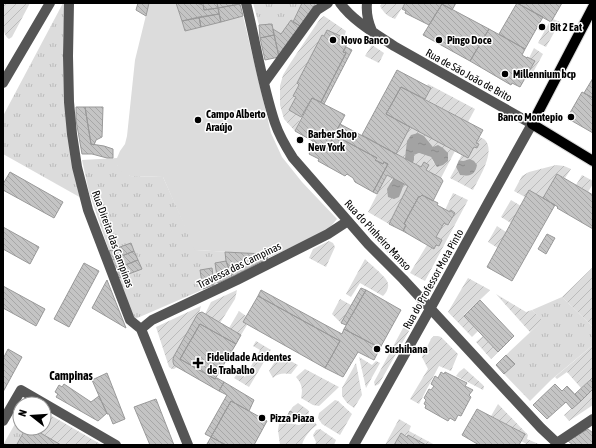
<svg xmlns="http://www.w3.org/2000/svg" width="596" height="448" font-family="'Asap Condensed',sans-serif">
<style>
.grass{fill:url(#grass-tufts)}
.garden{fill:url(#garden-furrows)}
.pitch{fill:#dcdcdc}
.water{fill:url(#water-ripples)}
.building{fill:url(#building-back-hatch);stroke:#999}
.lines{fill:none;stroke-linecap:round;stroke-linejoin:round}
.major-casing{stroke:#dbdbdb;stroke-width:12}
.minor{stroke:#555;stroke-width:10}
.major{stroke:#000;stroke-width:10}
.poi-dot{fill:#000;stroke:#fff;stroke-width:1.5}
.labels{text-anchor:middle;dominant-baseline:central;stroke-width:3;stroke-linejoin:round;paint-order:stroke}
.poi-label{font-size:11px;font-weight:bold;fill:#000;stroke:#fff;text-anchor:start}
.street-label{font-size:11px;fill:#000;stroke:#fff}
.neighbourhood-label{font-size:12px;font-weight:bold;fill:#000;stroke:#fff}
</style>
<defs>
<pattern id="grass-tufts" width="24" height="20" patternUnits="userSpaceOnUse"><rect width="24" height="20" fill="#dcdcdc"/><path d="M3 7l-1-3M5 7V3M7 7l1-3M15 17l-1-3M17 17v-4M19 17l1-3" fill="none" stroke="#bbb"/></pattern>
<pattern id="garden-furrows" width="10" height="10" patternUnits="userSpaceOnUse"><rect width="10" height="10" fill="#dcdcdc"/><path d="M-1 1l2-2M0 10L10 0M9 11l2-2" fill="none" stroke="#bbb"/></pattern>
<pattern id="water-ripples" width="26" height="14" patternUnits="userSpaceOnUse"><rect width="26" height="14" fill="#a3a3a3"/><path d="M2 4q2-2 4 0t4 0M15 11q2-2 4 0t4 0" fill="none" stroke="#8b8b8b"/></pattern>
<pattern id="building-back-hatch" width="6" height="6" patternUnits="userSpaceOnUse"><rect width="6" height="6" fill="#c4c4c4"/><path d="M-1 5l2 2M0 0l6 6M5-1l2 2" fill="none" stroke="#a7a7a7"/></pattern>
</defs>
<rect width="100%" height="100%" fill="#fff"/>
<path class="grass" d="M63,3h2l-2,40 1,45 19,111 -80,-45v-38z
M253,3h49l-9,19 -2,-1 -10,13 -8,-5 -1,-5 -13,1z
M117,158v7l13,11 33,1 33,73 68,4 4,4 -36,19 -97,42 -3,-1 -43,-126 -7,-32z
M562,297l31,30v18l-42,35 -21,21 -26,-27 10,-10 -8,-9 36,-34 -10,-11z
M20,415v13h6l-10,17h-13z"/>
<path class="garden" d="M3,3h27l-18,34 -3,2c-9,-6 -6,-26 -6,-36z
M382,3h23l-10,16c-8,-3 -11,-6 -15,-13z
M324,16l22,15 -2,6 -17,-7 -3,6 -2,-1 -25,48 2,2 -6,11 3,1 -7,13 12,7 -6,14 -11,-12 -4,-14v-19l3,-11 8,-13 29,-43z
M553,19l7,3 -14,25 -8,-4 12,-22 2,1z
M372,45l12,8 -5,10 -14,-7z
M534,48l9,6 -13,24 -6,2 11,-19 -6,-3z
M428,84l47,25 -7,13 -43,-23 6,-11 -4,-2z
M410,127l45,24 -14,27 -29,-16 2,-2v-5l5,-2 12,4 3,6 -1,-16 -9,-11 -18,17 -1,5 -9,-4z
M479,137c1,0 5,2 6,3 11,11 -6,38 -12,50l-23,-12 6,-11 4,8 5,1 7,-2 -6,-14 -3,1 -4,-1 3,-6 12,-7 3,1 2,-4 -3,-1z
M556,165l8,1 7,3 -6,9 -8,-4 -14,24 -18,-1 -11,-6 8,-15 7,-4z
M387,175l6,3 -3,4 12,8 2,-6 4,2 -19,38 -21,-12z
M582,175l11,6v3l-5,8 -12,-7z
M453,193l15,7 -43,81 -15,-8 17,-28h9l3,1 3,-6 -6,-3 8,-14 5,2 6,-12 -4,-3 -1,2 -5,-2z
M511,200l10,6 -10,17 -10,-6z
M497,226l9,6 -8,16 -10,-6z
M376,240l18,9 -2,4 14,7 -4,8z
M329,241l4,2 2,4 -9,20 -17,-9 4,-9z
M365,259c5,5 20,17 22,22 3,5 0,11 -4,15l-23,-13 -9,14 -5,-3z
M593,267v60l-31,-30z
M468,278l22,12 -26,25 14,16 -6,6 -24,-25z
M237,290l-2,9 -15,24 -15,-9 6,-12z
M496,294l30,18 6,-2 11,11 -13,11z
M340,299l11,6 -10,18 -9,-9z
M201,306l-2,7 -25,43c-2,5 -2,8 3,11l-3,2h-2l-3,-2 -13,-40z
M239,311l7,5 -3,6 4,3 -6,10 -12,-7z
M407,327l2,4 -30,53 -4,2 -1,-4 29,-54z
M434,336h4l3,1 17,17 -7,17 -12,-5 -20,38 -9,-5 18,-30 -6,-12 9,-18z
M483,336l15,16 -7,7 -15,-17z
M256,341l15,9 -22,37 -15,-9 4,-5 7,4 15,-27 -7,-4z
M593,345v35l-2,-2 -10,10 -14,-16 -10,7 -2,-2z
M279,355l19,10 -7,9c-7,-1 -13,-1 -18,4l-4,-7z
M359,357l13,8 4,-4 4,2 -14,25z
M356,363l6,32 -8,13 -7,-5 -5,-7v-8z
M464,368l19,17 1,2 -1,3 -27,-14 3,-4z
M305,369l34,18 -20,19 -6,-1 -12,-7c2,-9 1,-14 -5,-21z
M593,389v16l-24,16 -5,-6z
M335,400l3,1 14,13 -12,21 -18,-11 -4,-6 1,-5z
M298,403l10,7 1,2 -1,3 -4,4 -14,-8 3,-4z
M498,404l30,31 -1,4 14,6h-13l-7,-4 4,-7 -34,-18z
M52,416l50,29h-41l-20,-11z
M399,419l12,7 -2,5 26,14h-9l-25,-12 -7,12h-9z
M310,421h4l3,4c-7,5 -13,12 -15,20h-22l-2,-15 1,-6 8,-1 12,2z
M320,429l16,11 -2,5h-19l1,-3 -3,-7 3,-5z"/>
<path class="pitch" d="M149,3h27l9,28 58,-15 28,117 11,24 20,25 35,37 -10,12 -59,27 -5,-4 -68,-4 -32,-73 -33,-1 -10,-5 -3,-6v-7l3,-7 5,-7 2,-8 8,-76z"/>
<path class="water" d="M418,133l6,3 9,11 5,-2 5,3 5,5v8l-5,4 -6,2 -6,-10 -12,-4 -5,2v5l-15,37 -5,2 -6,-2 -1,-8 18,-31 2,-17 4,-6z
M470,159l4,2 3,4c-2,10 -7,12 -17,10l-4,-8 3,-7 4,1z"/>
<path class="building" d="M138,3h11l-3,13 -10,-6z
M176,3h20l7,2 1,5 14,-2 1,6 -37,7z
M203,3h14l1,5 -14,2z
M217,3h23v1l-22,4z
M302,3h14l-16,23 -7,-4z
M405,3h51l-4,7 -10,-6 -13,21 -24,-12 1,-2 -4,-2z
M517,3h45l-11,19z
M517,3l26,14 -18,32 -26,-15z
M240,4l3,12 -22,6 -3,-14z
M442,4l47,25 -19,32 -47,-26z
M219,14l2,8 -20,5 -2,-10z
M199,17l2,10 -16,4 -3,-10z
M291,20l9,6 -21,31 -6,-28 8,5z
M272,24l2,11 -14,3 -1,-13z
M489,29l36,20 -3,6 5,3v-1l8,4 -15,26 -8,-4 -1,2 -41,-24z
M327,30l25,11 -2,4 -3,-1 -4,8 3,1 -25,49 -9,-4 -11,19 -12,-7 7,-13 -3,-1 6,-11 -2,-2 25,-48 2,1z
M274,35l5,22 -14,3 -5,-22z
M346,47l6,3 -28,54 -3,-2 25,-49 -3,-1z
M397,70l34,18 -6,11 -24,-12 -15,27 24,13 -14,27 -34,-19z
M593,78v20l-9,-5z
M401,87l82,43 -7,13 3,1 -2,4 -3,-1 -6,11 -82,-44z
M582,92l11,6v35l-26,-15z
M312,98l33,17 -18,34 -32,-18z
M76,107h9l6,37 13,2 9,3v9h-6l-15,-4h-10l-6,-34z
M85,107h18l-1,30 -6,3 -2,5 -3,-1z
M340,124l81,43 3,-5 5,3 -3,5 15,8 2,3 -10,20 -11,-6 -2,2 -1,-1 -15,28 2,1 -3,6 -14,-7 19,-38 -21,-11 -10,19 -4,-2 15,-28 -4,-2 -1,2 -8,-4 2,-2 -43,-23z
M334,135l43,23 -2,2 8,4 1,-2 4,2 -15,28 -18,-10 -2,-4 -6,-4 -2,2 -27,-15 1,-2 -10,-5 3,-5 -2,-2 3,-6 14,8z
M10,172l53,30 -9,16 -51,-28v-6z
M557,174l36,21v34l-36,-21 1,-1 -15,-9z
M529,190l26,15 -43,76 -25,-14z
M422,195l16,8 -1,2 13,7 1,-2 4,3 -7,12 -4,-2 -8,14 6,3 -3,6 -3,-1 -2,4 -31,-18 3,-6 -2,-1 15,-28 1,1z
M3,227l36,20 -9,17 -27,-15z
M547,234l8,4 -9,16 -8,-5z
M131,243l3,8 -22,9 -3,-9z
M134,251l4,9 -23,9 -3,-9z
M225,252l39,2 4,4 -36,19 -6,-16z
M138,260l4,9 -24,9 -3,-9z
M226,261l6,16 -14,6 -3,-20z
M84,263l15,8 -30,56 -15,-8z
M212,268l2,17 -11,4 -3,-19z
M107,280l19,48 -34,-20z
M3,286l42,23 -9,17 -33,-18z
M361,288l5,2 -20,35 -5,-2z
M261,290l81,44 2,-5 36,19 -6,12 -16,-8 -15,25 -18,-9 15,-27 -82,-45z
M366,290l35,20 -21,38 -36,-19z
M258,296l82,45 -15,27 -82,-46z
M480,300l34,36 -16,16 -34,-36z
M202,312l39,23 -5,9 -36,-20 -20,35 35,20 2,-1 7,4 -5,9 -42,-24 -3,-2 -1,-3v-3l1,-3 23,-41 2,-2z
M200,324l36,20 -21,35 -35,-20z
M8,349l14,8 -19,35v-33z
M506,355l9,9 -11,10 -8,-9z
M441,372l3,2 1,-2 22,11 -2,3 8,4 -4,5 2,2 -10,19 -3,-1 -3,6 -5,-3 -2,3 -23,-13 1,-3 -2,-1 2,-4 -2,-2 5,-9 2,1 3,-4 -3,-2 4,-8 3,2z
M107,373l18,46 -12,5 -4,-10h-2l-15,-34z
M592,378l1,2v9l-12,12 -6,-7z
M224,382l30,18 -5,11 -18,-10 -20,36 -6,-3 22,-39 -8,-4z
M64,384l27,18 8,-6 8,17 -9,8 -42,-24 2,-3 -3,-2 4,-7 3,2z
M555,384l7,7 5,-5 14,15 -9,8 -6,-7 -19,17 -14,-14z
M156,399l18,46h-24l-16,-38z
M231,401l36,20 -13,24h-28l-15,-8z
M477,409l48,25 -6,11h-40l-17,-10z
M290,411l10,6 -2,4 -10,-6z
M26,428h6l29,17h-42l-2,-1z
M588,429l5,4v10l-2,2h-18l-5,-4z
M401,433l6,4 1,-2 18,10h-32z
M211,437l15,8h-17l-2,-1z"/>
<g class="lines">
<g class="major-casing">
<path id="major" d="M593,7l-61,117 61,37"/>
</g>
<path class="minor" d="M69,3l-1,53 1,46 3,32 5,33 11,43 42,110 11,9 47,116
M246,3c10,40 16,81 29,120 4,12 11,24 18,35l75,86 35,35 138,149 18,17
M340,3c13,18 36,31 54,43l138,78 -44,79 -58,106 -76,136
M367,3c-1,10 1,19 5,28
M3,83l47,-80
M264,83l53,-73 11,-7
M141,329l11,-9 85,-40 91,-46 20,-13
M3,421l18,-31 95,55
M557,443l36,-24"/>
<use href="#major" class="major"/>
</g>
<g class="poi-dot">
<circle cx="542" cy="27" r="4"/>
<circle cx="333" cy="40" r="4"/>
<circle cx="439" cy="40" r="4"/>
<circle cx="505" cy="74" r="4"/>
<circle cx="571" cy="117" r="4"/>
<circle cx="198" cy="120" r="4"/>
<circle cx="300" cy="140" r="4"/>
<circle cx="377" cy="349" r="4"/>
<path d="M196 357h4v4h4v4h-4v4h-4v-4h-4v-4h4z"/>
<circle cx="262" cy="418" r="4"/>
</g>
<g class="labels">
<g class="poi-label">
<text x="550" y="27">Bit 2 Eat</text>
<text x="341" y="40">Novo Banco</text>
<text x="447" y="40">Pingo Doce</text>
<text x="513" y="74">Millennium bcp</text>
<text x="206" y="114">Campo Alberto<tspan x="206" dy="13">Araújo</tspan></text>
<text x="563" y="117" text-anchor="end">Banco Montepio</text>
<text x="308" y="134">Barber Shop<tspan x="308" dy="13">New York</tspan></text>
<text x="385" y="349">Sushihana</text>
<text x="207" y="357">Fidelidade Acidentes<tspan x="207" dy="13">de Trabalho</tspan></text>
<text x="270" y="418">Pizza Piaza</text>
</g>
<g class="street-label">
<text transform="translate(469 75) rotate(29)">Rua de São João de Brito</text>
<text transform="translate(378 235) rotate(47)">Rua do Pinheiro Manso</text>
<text transform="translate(113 239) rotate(70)">Rua Direita das Campinas</text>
<text transform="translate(239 265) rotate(-26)">Travessa das Campinas</text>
<text transform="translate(433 279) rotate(-61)">Rua do Professor Mota Pinto</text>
</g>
<g class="neighbourhood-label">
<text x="71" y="376">Campinas</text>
</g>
</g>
<rect width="596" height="448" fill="none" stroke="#000000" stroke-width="8"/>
<g transform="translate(32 416) rotate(287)"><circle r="19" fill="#ffffff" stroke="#999999"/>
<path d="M0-3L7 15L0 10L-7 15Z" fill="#000000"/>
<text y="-6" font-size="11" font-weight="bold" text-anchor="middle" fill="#000000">N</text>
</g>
</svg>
